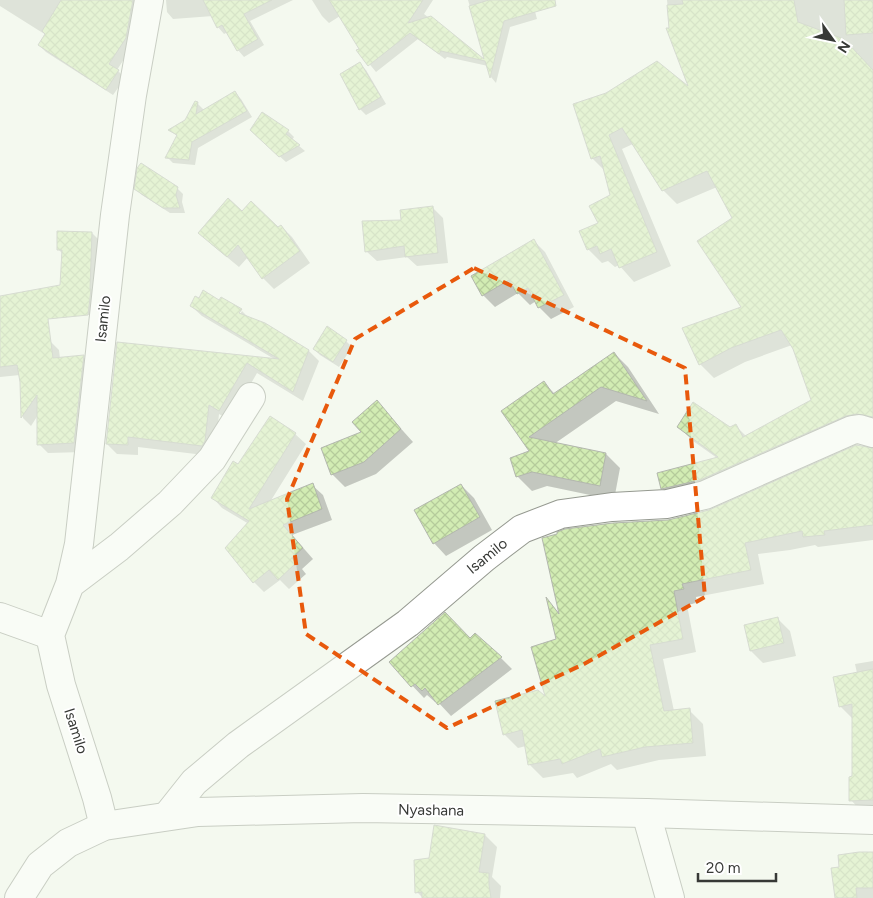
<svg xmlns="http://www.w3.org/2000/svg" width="873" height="898" font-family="Figtree,sans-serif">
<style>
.shadow{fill:#0003}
.building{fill:url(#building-cross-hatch);stroke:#b3b7ae}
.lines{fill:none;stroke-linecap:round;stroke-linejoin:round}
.street-casing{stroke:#959990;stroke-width:30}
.secondary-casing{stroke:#959990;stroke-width:30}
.street{stroke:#fff;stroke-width:28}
.secondary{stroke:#fff;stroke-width:28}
.marked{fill:none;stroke:#e8590c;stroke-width:4;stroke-dasharray:10 6;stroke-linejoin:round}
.labels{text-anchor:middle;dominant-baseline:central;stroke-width:4;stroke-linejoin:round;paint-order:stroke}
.street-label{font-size:15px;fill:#373936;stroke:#fff}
</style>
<defs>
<pattern id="building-cross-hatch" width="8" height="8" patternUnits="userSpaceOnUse" patternTransform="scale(1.25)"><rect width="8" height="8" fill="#d2ecb3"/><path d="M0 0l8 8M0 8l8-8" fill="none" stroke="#b5cb9b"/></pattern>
</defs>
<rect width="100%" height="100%" fill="#f4f9ef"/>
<path class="shadow" d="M0,0h139l-6,45 -16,25 8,8 -12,17 -67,-43 -7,-7 7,-10 -46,-29z
M166,0h127l-43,21 14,24 -20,12 -6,-7 -10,-18 -4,2 -6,-7 -5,-11 -40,3 -6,-7z
M312,0h121l-9,14 62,48 -18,-62h64l5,19 -27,8 -14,56 -5,-6 -3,-11 -41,-9 -2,2 -27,-20 -42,33 -18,-22 2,-1 -20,-33 -11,7 -7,-7z
M667,0h206v428l-197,74 -14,-14 55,-30 -24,-17 -14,-14 51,2 6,-3 11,11 65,-37 -20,-55 -47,17 -31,16 -14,-14 43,-56 -9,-90 -17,-31 -40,17 -14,-14 -30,-46 -11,5 49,117 -37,16 -15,-17 -4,2 -7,-6 -6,2 -14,-14 24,-53 -7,-25 -13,-13 -17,-53 116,-15 -21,-62z
M360,64l6,6 20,34 -20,11 -6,-6 -19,-35z
M235,93l6,6 11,18 -54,31 -3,17 -22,-2 -6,-6 11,-20 -8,-7 16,-9 11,-18 7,7z
M288,131l6,6 -2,3 13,11 -19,11 -29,-26z
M177,188l6,6 -1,8 3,11h-15l-28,-18 -6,-6z
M433,208l10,10 5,45 -31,3 -10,-9 -30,4 -11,-10 37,-30z
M281,226l11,11 18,26 -36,26 -11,-11 -15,-21 -9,10 -28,-23 67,-15z
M92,233l8,8 -3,74 -89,-1 -8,-8v-9l61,-11 2,-32 -5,-5z
M534,241l11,11 29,55 -23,12 -12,-12 -3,-6 -6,4 -12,-12 -23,14 -12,-12 -10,-19z
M220,301l22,10h-3l-2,8 5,-8 7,7 60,33 10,10 -16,40 -46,-28 -27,47 -11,-6 -4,38 -3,4 -74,-9v8l-21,-1 -10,-10 11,-101 158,17 -74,-44 -11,-10z
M50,341l9,9 1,9 23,-2 10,9 -10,86 -35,1 -9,-9 -1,-29 -7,11 -8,-8 -3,-43 -20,2v-31z
M346,341l6,6 -13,20 -19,-12 -6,-6z
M614,353l14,14 31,47 -43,-13 -62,43 52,10 14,14 -6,32 -67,-14 -15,5 -14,-14 -7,-19 20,-6 -28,-41 41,-28 11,11z
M377,402l36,40 -37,32 -31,13 -13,-13 31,-41z
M295,434l11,10 -36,58 42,-17 11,10 9,25 -40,15 21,24 -11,10 4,5 -17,15 -9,-9 -16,12 -10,-10 -5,-58 -27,-16 -10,-11 27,-31z
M873,449v91l-55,7 -3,-2 -25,5 -32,4 6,30 -68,13 1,6 -10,2 9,47 -33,7 11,52 15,-1 14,14 3,32 -47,4 -42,10 -6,-6 -34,14 -4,-5 -30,5 -14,-14 -3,-18 -8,2 -14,-14 44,-34 10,-60 -10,-39 12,13 108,-93 41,-10z
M461,485l13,13 18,32 -46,26 -12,-13z
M778,619l12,12 6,25 -33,7 -12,-12z
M470,640l31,18 11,11 -61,47 -15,-16 -1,2 -8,-7 -3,3 -34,-36z
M873,661v151h-11l-11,-12 2,-22v-59l-13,-13 17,-33 -2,-9z
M485,835l12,12 -5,30 9,9 -1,12h-77l-6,-6 13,-32z
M873,853v45h-38l6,-30z"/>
<path class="building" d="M61,0h72l-7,38 -17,26 10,6 -13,20 -68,-45 7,-11 -3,-3z
M203,0h69l-28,14 14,25 -21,12 -15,-26 -5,3z
M329,0h94l-15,23 23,-7 53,43 -15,-53 20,-6h66l1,6 -52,15 -14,57 -5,-17 -44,-10 -2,3 -29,-21 -42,33 -12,-16 3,-1z
M682,0h112l4,22 46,17 29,31v347l-16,-3 -11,2 -146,64 -39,9 -4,-16 61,-16 -41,-30 16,-25 37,25 6,-3 7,13 68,-37 -18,-51 -12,-19 -50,18 -32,17 -17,-37 59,-21 -44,-66 35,-23 -25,-47 -45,20 -40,-63 -13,7 48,117 -38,16 -8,-19 -11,5 -3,-8 -10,4 -8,-19 19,-8 -9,-17 21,-11 -10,-39 -9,3 -18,-55 33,-11 51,-32 31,25 -22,-58h3l-2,-23 16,-1z
M844,0h29v33l-27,2z
M360,62l21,35 -22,13 -19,-36z
M235,91l12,20 -55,31 -3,18 -24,-2 12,-23 -9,-5 17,-10 10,-19 3,1 -2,12z
M262,112l27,18 -3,4 14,11 -21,12 -29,-27z
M141,163l37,24 -2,8 4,13h-17l-29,-19 3,-21z
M228,198l14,13 9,-10 27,26 3,-2 19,26 -38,28 -24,-34 -11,12 -29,-24z
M433,206l5,47 -33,4 -1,-11 -39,6 -3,-31 39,-1 -1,-10z
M57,231l35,1 -2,57h1l-3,26 -40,4 5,39 31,-3 -10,88 -37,2v-50l-16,23 -1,-36 -3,-17 -17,2v-71l60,-11 2,-35h-5z
M534,239l30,56 -26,13 -10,-20 -11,6 -8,-14 -27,16 -11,-20z
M203,290l16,10 2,-3 21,12 -3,4 26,10 44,27 -16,42 -46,-29 -28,48 -10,-6 -4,36 -3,5 -74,-9v8l-22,-1 11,-102 162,17 -89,-53 5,-10 4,2z
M327,326l20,14 -14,22 -20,-13z
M614,352l33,49 -46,-14 -72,50 77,16 -6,33 -68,-14 -16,5 -6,-19 19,-7 -28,-40 43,-30 9,13z
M377,400l24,29 -37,33 -33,13 -10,-27 40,-16 -9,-10z
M270,416l26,17 -47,76 64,-26 9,26 -39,16 20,23 -11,10 4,5 -18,17 -9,-10 -16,13 -28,-35 24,-27 -38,-23 22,-37 5,3z
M856,445l17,3v77l-49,6 1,4 -22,2 -1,-6 -57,12 6,27 -69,14 2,5 -10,2 9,48 -33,6 14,66 26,-3 3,35 -48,4 -43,10 -2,-8 -38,15 -2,-5 -32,6 -6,-35 -19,5 -8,-34 43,-11 7,6 -14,-49 25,-8 -10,-42 13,17 -17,-76 15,-4v-2l8,-3 48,-6 55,-3 41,-10z
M461,484l19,33 -47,27 -19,-34z
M445,612l25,26 5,-5 27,24 -64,48 -13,-17 -3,3 -7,-7 -4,3 -22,-25z
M778,617l6,26 -34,8 -6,-26z
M873,669v131l-24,1v-24l3,-1v-72l-13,3 -6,-30z
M434,825l51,9 -6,38 10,1v12l2,13h-69v-6l-7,1 -1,-33 15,-2z
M859,852h14v36h-17l1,10h-22l-4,-30 8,-1 -1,-12z"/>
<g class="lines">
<g class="street-casing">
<path id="street" d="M70,584l49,-37 51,-44 42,-44 39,-62
M0,617l50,18
M646,813l24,85
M167,816l27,-34 44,-37 170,-122 76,-65 38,-29 39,-15 51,-7 55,-3 38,-9 147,-65 7,-1 14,4
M104,826l-7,-28 -36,-113 -11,-50 20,-51 9,-40 36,-329 17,-120 17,-95"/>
</g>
<g class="secondary-casing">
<path id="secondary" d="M19,898l21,-33 28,-22 36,-17 94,-14 165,-4 283,5 227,7"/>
</g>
<use href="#street" class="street"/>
<use href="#secondary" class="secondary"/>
</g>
<path d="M0 0H873V898H0ZM474,268l211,100 20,229 -121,67 -137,64 -141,-94 -19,-135 68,-160z" fill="#f4f9ef" fill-opacity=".55" fill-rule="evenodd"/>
<path class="marked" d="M474,268l211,100 20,229 -121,67 -137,64 -141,-94 -19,-135 68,-160z"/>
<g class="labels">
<g class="street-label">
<text transform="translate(103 319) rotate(-84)">Isamilo</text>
<text transform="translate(487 556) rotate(-39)">Isamilo</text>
<text transform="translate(76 731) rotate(72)">Isamilo</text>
<text transform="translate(431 810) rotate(1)">Nyashana</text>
</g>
</g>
<g transform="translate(833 40) rotate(123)" stroke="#ffffff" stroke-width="4" paint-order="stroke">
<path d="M0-4L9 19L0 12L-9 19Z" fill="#373936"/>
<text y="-8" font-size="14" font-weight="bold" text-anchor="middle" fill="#373936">N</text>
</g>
<path d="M698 873v8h78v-8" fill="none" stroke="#373936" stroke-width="2.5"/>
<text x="706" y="873" font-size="15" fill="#373936" stroke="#ffffff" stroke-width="4" paint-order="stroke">20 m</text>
</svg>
